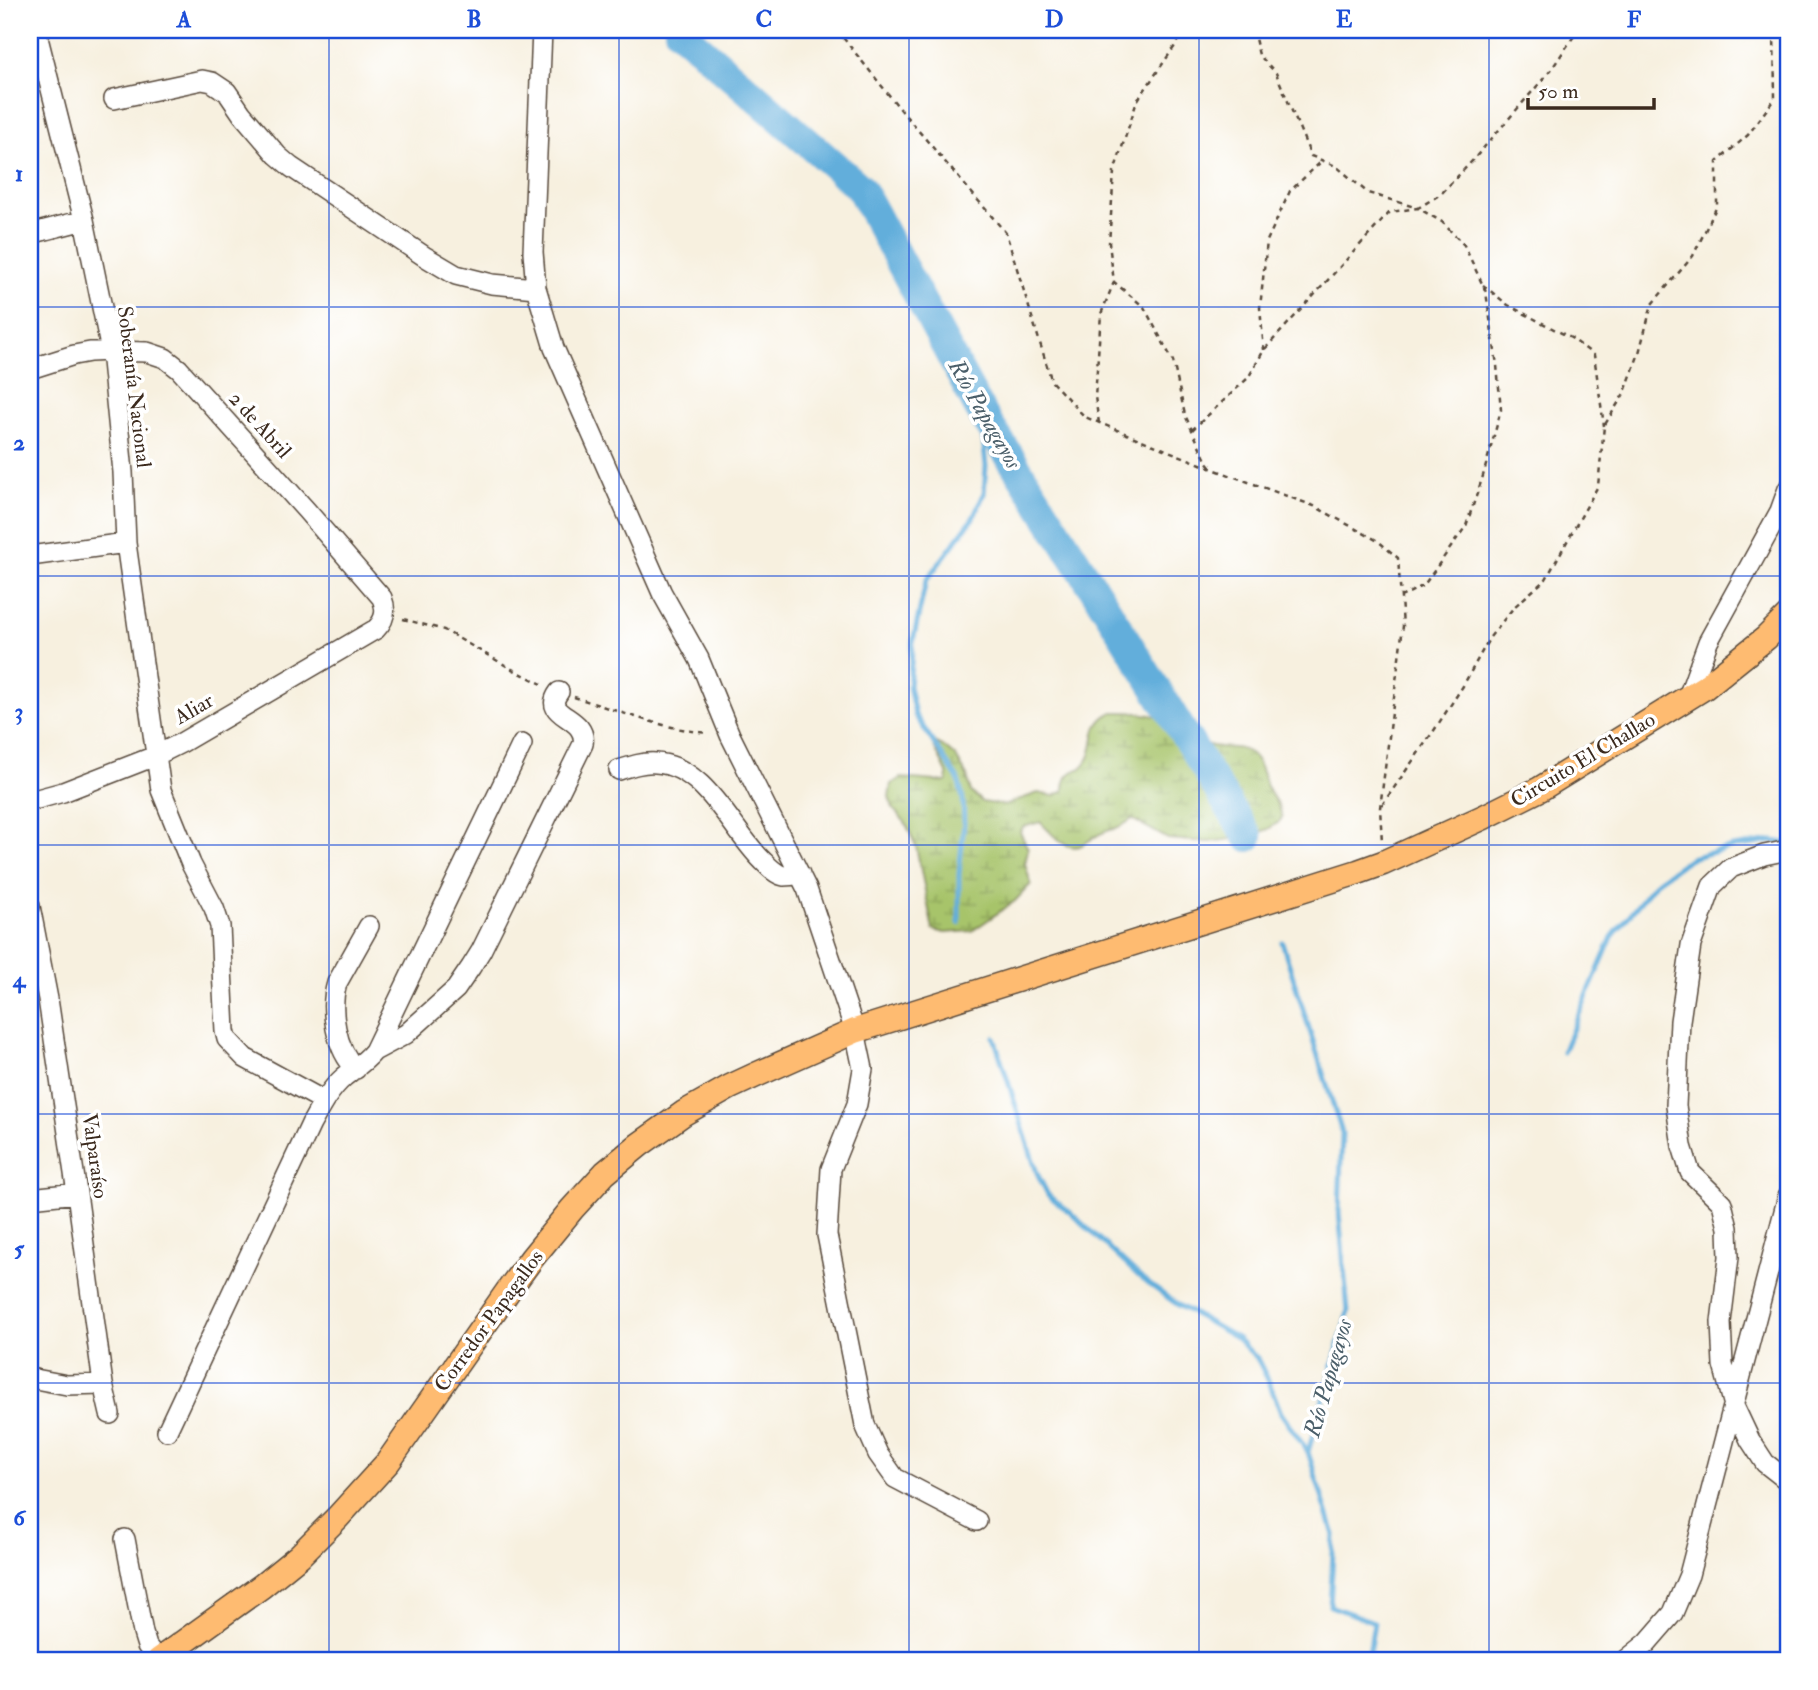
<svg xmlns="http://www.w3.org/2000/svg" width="1818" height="1690" font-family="'IM FELL Double Pica',serif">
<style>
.wetland{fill:url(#wetland-marsh);stroke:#717744;stroke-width:2}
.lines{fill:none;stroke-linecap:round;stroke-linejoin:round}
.stream{stroke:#62aedb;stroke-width:5}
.river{stroke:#62aedb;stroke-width:30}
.minor-casing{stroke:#57483b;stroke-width:22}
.major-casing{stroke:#57483b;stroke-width:27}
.path{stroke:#57483b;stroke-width:2.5;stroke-dasharray:5 5;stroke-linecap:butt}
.minor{stroke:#fff;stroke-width:19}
.major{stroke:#febb71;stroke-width:24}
.grid{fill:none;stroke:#1d4ed8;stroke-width:2;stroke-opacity:0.55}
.labels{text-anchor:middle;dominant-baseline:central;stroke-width:7;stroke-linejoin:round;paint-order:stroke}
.street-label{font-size:21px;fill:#3b2a1e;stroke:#fff}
.water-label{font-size:23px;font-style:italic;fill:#4b5f6a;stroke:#fff}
.neatline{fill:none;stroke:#1d4ed8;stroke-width:2.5}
.grid-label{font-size:23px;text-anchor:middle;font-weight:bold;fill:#1d4ed8}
</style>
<defs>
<pattern id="wetland-marsh" width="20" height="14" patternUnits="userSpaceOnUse" patternTransform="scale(1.75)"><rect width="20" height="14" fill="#a7c46b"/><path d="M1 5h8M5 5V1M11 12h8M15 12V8" fill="none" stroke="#899f57"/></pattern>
</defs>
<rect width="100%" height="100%" fill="#fff"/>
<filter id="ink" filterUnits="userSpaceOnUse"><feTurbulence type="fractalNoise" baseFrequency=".0143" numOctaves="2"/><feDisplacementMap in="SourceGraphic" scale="14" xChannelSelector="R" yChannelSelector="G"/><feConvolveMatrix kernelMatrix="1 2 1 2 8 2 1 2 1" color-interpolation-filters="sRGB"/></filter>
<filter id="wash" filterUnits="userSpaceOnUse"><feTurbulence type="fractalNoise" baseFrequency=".00686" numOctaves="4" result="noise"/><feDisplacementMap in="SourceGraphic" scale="28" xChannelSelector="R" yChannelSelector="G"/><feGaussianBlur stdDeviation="1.57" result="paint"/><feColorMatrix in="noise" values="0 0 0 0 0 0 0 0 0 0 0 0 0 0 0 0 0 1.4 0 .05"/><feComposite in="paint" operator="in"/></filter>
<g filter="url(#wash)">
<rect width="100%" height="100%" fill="#f7f0df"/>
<path class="wetland" d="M1113,712c28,-1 55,4 79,19 6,4 10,11 17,14 13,5 30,-1 42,9 12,11 12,27 19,39 6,9 10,14 12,25l-3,4 -11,7 -20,8 -40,5 -40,-3 -36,-20c-14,11 -17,8 -30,14 -7,3 -13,8 -20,12 -17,8 -31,-13 -42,-23l-17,5 -3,5 8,17 -3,15 6,20 -16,17 -43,30 -27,2 -12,-3 -17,-84 -11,-24 -11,-12 -5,-13 2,-13 10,-6 46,4v-9l-16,-33 12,6 13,11 11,19 4,16 11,10 22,3 34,-12 16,3 10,-5c0,-7 2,-15 8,-19 5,-3 6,-1 10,-5 19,-17 2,-42 31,-55z"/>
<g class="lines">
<path class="stream" d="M959,923v-49l5,-51 -1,-24 -5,-20 -43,-64 -6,-29 4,-45 13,-60 47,-63 11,-24 2,-28 -6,-56
M1282,942l60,191 -3,79 9,100 -40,140 26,83 -4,71 44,16 -6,38
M994,1037l43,136 11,22 23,18 71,66 36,26 60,34 20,21 11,22 12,31 27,39
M1563,1052l49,-115 45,-56 33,-23 43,-11 40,-6 12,2"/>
<path class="river" d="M679,30l181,158 120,222 128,201 140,226"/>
</g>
</g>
<g filter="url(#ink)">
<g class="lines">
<g class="minor-casing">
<path id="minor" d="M36,30l48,190 27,131 12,121 3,71 35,247 30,74 23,44 6,18 5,105 2,8 18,19 79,43
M542,30l-9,222 3,36 18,60 108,245 37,66 31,76 77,154 48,142 8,38 -6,35 -26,65 -4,66 38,190 13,29 17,24 82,43
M114,99l88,-19 10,2 15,10 15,22 35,41 14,12 133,89 32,19 36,9 44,4
M30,234l54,-14
M30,369l44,-14 16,-3 21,-1 36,1 18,6 14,11 127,141 76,88c5,13 3,22 -6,31l-195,114 -26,13 -92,36 -33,9
M30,556l96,-13
M1688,697l20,-55 72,-131 8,-22
M619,770c12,-4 24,-8 37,-7 50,3 75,67 106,97 6,6 14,15 22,16 5,0 11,-1 16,-2
M1788,850l-24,5 -33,13 -19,18 -21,59 -11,76 -4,85 6,40 8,26 32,31 6,25 1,29 -8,65 2,43 11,41 16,34 15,23 23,18
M30,906l18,93 29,194 26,191 7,30
M374,1051l32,-17 50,-45 15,-22 10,-16 102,-207c5,-29 -43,-26 -24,-52
M356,1069c-20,-19 -27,-60 -19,-86l32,-57
M30,1198l47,-5
M30,1378l37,7 36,-1
M167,1431l144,-307c9,-16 18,-34 33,-47 11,-9 21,-15 30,-26l148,-307
M125,1539l18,94 4,13 11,14
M1626,1660l21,-17 26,-30 16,-38 99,-379"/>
</g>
<g class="major-casing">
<path id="major" d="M159,1660l103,-74 37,-30 39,-39 50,-55 120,-171 24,-33 40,-49 33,-36 34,-28 45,-32 46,-26 28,-13 97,-43 503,-159 25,-9 101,-46 56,-28 165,-102 61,-49 22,-22"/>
</g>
<path class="path" d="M837,30l68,85 101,118 46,149 33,35 128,52 101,37 64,35 20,17 5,68 -23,182 2,34
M1186,30l-49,71 -23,71 -5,71 5,39 30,25 29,54 12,54 21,45 5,6
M1253,30l6,25 17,18 35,83 25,10 32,27 50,15 23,-14 32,-34 78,-90 27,-40
M1483,285l25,20 63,33 23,17 10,71
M1264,350l-4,-42 7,-67 23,-50 33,-31
M1099,423l-4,-26 6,-83 13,-32
M1192,430l56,-52 16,-28 126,-138 28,-4 24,14 22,23 22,47 11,73 4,45 -18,66 -17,50 -42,59 -23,12
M403,619l41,11 66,38 32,16
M574,697c45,14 89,32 135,36
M1382,805l53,-76 28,-43 27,-49 24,-30 32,-28 52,-93 6,-60 21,-34 14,-39 13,-49 41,-48 24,-50v-44l31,-27 27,-37 -1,-68"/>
<use href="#minor" class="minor"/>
<use href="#major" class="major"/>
</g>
</g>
<path class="grid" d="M329,30v1630M619,30v1630M909,30v1630M1199,30v1630M1489,30v1630M30,307h1758M30,576h1758M30,845h1758M30,1114h1758M30,1383h1758"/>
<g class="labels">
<g class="street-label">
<text transform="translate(134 387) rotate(83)">Soberanía Nacional</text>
<text transform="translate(260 425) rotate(48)">2 de Abril</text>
<text transform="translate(194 709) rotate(-30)">Aliar</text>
<text transform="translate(1583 760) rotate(-31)">Circuito El Challao</text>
<text transform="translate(95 1156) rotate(82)">Valparaíso</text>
<text transform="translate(489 1321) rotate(-54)">Corredor Papagallos</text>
</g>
<g class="water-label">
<text transform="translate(985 414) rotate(60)">Río Papagayos</text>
<text transform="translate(1328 1378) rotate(-74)">Río Papagayos</text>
</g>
</g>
<rect width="1818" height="1690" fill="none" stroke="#fff" stroke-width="77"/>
<path d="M1528 98v10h126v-10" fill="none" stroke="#3b2a1e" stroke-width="3.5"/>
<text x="1538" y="98" font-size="21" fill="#3b2a1e" stroke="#ffffff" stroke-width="5" paint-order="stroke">50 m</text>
<rect x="38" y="38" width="1742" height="1614" class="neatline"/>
<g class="grid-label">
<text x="184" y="27">A</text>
<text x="474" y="27">B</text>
<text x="764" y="27">C</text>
<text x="1054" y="27">D</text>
<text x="1344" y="27">E</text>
<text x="1634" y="27">F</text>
<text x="19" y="181">1</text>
<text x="19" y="450">2</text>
<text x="19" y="719">3</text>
<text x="19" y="987">4</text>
<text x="19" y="1256">5</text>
<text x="19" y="1525">6</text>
</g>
</svg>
